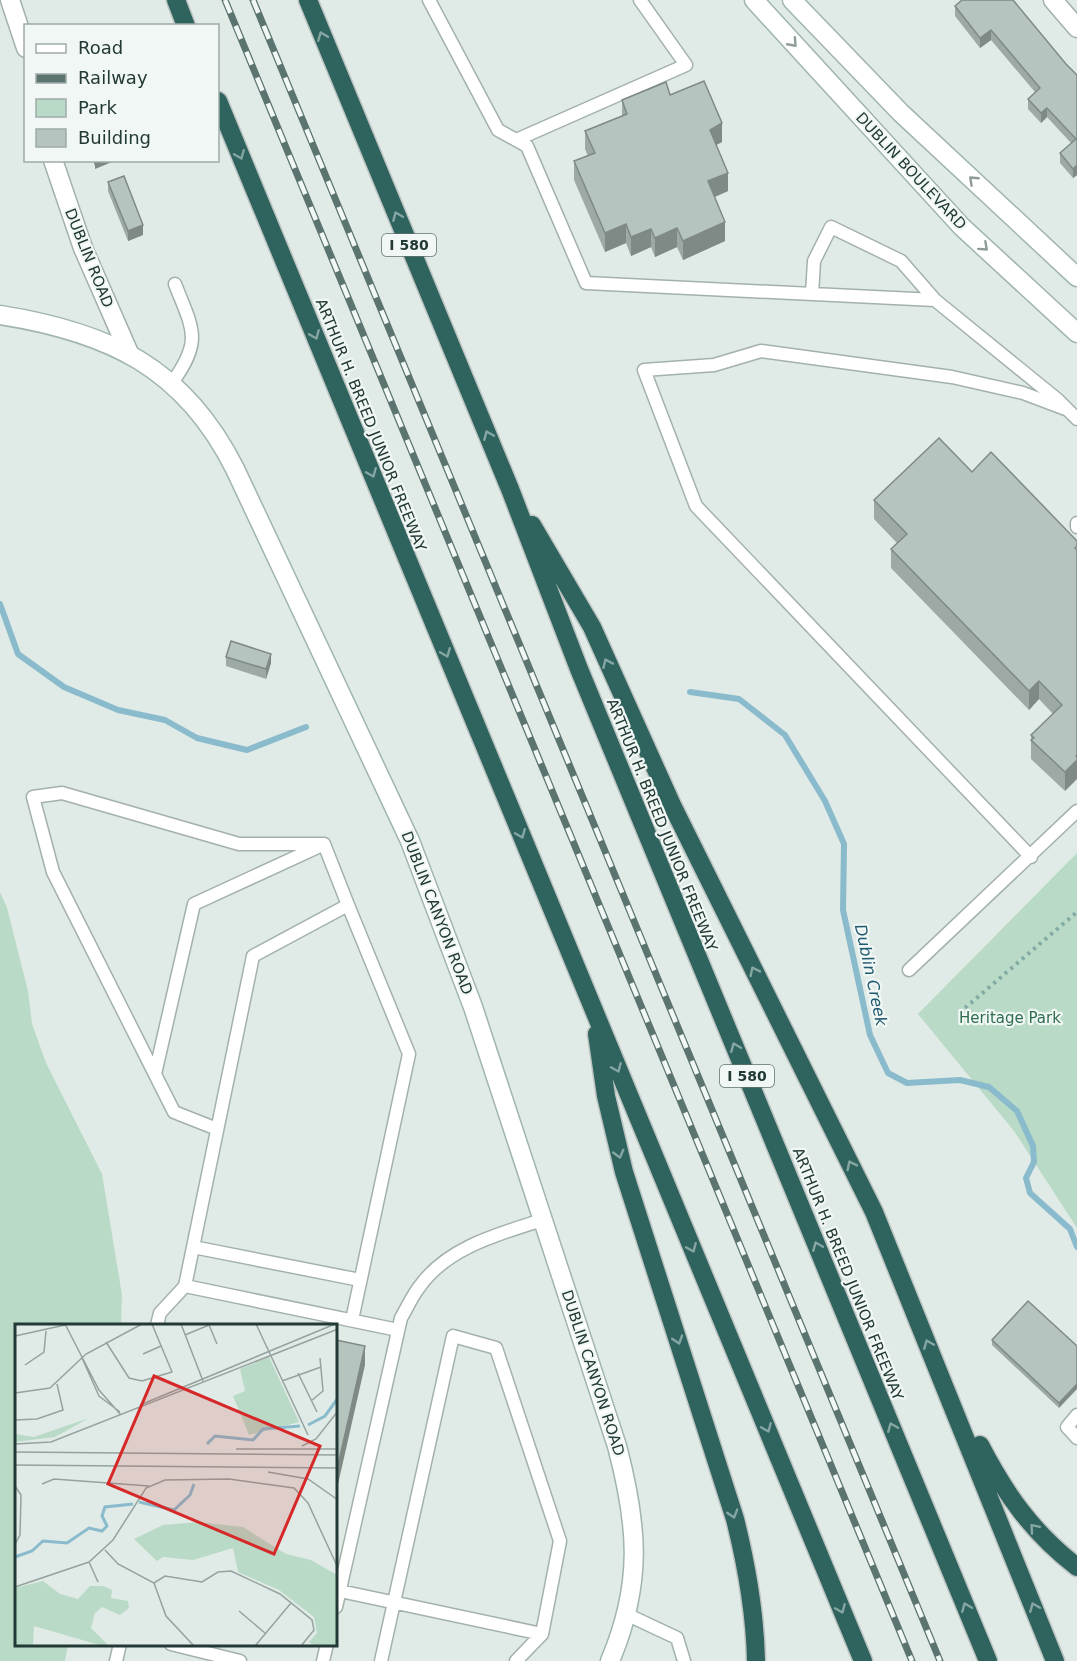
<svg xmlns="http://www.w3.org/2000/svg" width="1077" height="1661" font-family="'DejaVu Sans',sans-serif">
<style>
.green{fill:#b9dac6}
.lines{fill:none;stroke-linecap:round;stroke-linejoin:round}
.stream{stroke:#8abbcc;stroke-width:6}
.lane-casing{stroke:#a3b1ad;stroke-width:15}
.street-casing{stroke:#a3b1ad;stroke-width:21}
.secondary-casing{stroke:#a0b5af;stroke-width:21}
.highway-casing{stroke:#bdc4c2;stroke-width:21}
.path{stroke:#82aba3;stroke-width:4;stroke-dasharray:3 4.5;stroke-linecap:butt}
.lane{stroke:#fff;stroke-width:12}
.street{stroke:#fff;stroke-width:18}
.secondary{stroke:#fff;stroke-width:18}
.highway{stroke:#2f635e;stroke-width:18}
.rail-casing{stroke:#5c7470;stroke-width:7}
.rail{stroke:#f0f7f4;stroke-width:4.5;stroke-dasharray:14;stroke-linecap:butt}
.wall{fill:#9ca9a4}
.shaded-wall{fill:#7f8986}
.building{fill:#b5c4bf;stroke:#7f8986;stroke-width:1.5}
.oneway{stroke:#86a6a2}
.oneway2{stroke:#909c9a}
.labels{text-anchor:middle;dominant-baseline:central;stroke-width:4.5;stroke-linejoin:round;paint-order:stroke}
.shield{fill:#f0f7f4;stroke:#60726e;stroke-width:1.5}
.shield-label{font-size:14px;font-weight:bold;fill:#223935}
.street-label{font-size:15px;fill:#223935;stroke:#f0f7f4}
.park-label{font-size:15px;fill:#2e6d4d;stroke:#f0f7f4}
.water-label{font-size:16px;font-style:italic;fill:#205a70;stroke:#f0f7f4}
.inset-river{fill:none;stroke:#8abbcc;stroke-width:3}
.inset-road{fill:none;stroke:#94a39f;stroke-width:1.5}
.view{fill:#d62828;fill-opacity:0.15;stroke:#d62828;stroke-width:3}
.inset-edge{fill:none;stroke:#223935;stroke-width:3}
</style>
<rect width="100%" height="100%" fill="#e0eae6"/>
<path class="green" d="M1077,853v375l-63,-97 -96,-117z
M0,892l7,16 21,83 4,33 14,39 56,111 20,121 -1,30h-105v319l52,1 -3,16h-65z"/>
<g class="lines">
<path class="stream" d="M0,604l18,50 46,33 54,23 47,10 32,18 50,12 59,-23
M690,692l49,7 46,36 40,66 19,43 -1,66 27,125 18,38 19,10 53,-3 29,7 28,24 16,35 1,16 -8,16 4,15 40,36 7,18"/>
<g class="lane-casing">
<path id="lane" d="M429,0l69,130 29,16 59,137 349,17
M516,140l170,-75 -46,-65
M812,294l2,-33 17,-34 70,34 34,39 123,100 19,19
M172,383c31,-43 21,-53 3,-99
M1077,523v4
M1031,857l-335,-351 -52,-136 70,-5 47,-14 191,26 71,16 45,17
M909,970l168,-159
M155,1074l39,-170 126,-58
M217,1129l-43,-17 -121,-240 -20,-75 29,-4 177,51h85l24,61
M193,1247l167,33
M185,1286l68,-330 95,-51 61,149 -57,266
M157,1325l3,-12 25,-27 213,44
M1077,1415l-10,12 10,11
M340,1591l202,43
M336,1607l65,-289c6,-10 11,-22 19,-32 28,-39 79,-52 122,-66
M628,1615l49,23 7,23
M171,1644l69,17
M116,1661l4,-17
M323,1661l4,-17
M381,1661l72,-325 43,12 64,193 -18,93 -26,27"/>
</g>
<g class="street-casing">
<path id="street" d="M10,0l16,48
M1053,0l24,28
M53,160l30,88 46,105"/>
</g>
<g class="secondary-casing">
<path id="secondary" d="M754,0l208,227 115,106
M792,0l109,113 176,164
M0,315c108,17 184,52 235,154l175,372 63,166 144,439c21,80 26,137 -7,215"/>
</g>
<g class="highway-casing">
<path id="highway" d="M176,0l10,26
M308,0l202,489 69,180 409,992
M218,101l645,1560
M532,525l60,102 80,178 202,407 181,449
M597,1034l9,62 18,76 111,347c12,48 20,93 21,142
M980,1445c26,50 52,87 97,122"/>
</g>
<path class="path" d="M965,1008l112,-96"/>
<use href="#lane" class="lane"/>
<use href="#street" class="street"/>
<use href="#secondary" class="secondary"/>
<use href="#highway" class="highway"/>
<g class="rail-casing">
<path id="rail" d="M225,0l687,1661
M253,0l687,1661"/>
</g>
<use href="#rail" class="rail"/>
</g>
<path class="wall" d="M955,6l111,58 11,11v100l-4,3 -13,-15v-10l11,-10 -24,-26 -6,6 -13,-14v-10l7,-7 -44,-52 -11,8 -25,-32z
M670,95l52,47 -6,3 12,46 -14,6 11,44 -42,19 -6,-13 -22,10 -4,-10 -20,9 -5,-13 -21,9 -31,-72v-19l14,-5 -3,-7v-18l37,-15v-16z
M108,182l35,53 -15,6 -20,-50z
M972,472l105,69 -12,250 -34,-32v-24l22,-21 -14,-15 -10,11 -138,-142v-19l6,-6 -23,-24v-19z
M226,657l45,6 -5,16 -40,-13z
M992,1340l85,6 -18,62 -67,-63z"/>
<path class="shaded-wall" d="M991,30v10l-11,8v-10z
M1047,108v9l-6,6v-10z
M722,123v19l-12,6v-18z
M103,160h9v2l-17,7v-5z
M1077,165v10l-4,3v-9z
M728,173v18l-20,9v-19z
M725,222v19l-42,19v-19z
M626,224v19l-21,9v-19z
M143,225v10l-15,6v-10z
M677,228v19l-22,10v-19z
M651,229v18l-20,9v-19z
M271,654v9l-5,16v-10z
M1039,681v18l-10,11v-19z
M1077,755v24l-12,12v-19z
M365,1346v19l-29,128v-19z
M1077,1384v5l-18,19v-5z"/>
<path class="building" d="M962,0h51l53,64 11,11v90l-4,4 -13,-16 16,-14 -29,-31 -6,5 -13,-14 12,-11 -49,-58 -11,8 -25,-32z
M704,81l18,42 -12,7 18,43 -20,8 17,41 -42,19 -6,-13 -22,10 -4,-9 -20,8 -5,-13 -21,9 -31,-72 21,-8 -10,-22 42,-17 -5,-14 44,-18 4,13z
M94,160h9l-8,4z
M124,176l19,49 -15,6 -20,-49z
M939,438l33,34 19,-20 86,89v5l-2,2 2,2v205l-1,1 1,1v3l-12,12 -34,-32 3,-2 -3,-3 31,-30 -23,-24 -10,10 -138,-142 16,-15 -33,-34z
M231,641l40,13 -5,15 -40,-12z
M1028,1301l49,45v38l-18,19 -67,-63z
M336,1340l29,6 -29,128z"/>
<defs><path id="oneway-chevron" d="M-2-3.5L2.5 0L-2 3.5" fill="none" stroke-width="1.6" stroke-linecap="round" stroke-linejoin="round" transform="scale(1.5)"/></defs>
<g class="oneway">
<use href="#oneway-chevron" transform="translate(322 36) rotate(-112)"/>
<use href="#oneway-chevron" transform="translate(240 155) rotate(68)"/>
<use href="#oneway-chevron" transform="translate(397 216) rotate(-113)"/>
<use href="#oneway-chevron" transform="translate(315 335) rotate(67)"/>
<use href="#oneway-chevron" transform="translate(488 435) rotate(-113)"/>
<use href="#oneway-chevron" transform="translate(372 473) rotate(68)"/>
<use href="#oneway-chevron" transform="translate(446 653) rotate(68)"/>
<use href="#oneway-chevron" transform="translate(607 663) rotate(-114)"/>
<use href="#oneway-chevron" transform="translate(521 834) rotate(68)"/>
<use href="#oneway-chevron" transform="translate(754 971) rotate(-116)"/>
<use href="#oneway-chevron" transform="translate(735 1047) rotate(-112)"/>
<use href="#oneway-chevron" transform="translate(617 1068) rotate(67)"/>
<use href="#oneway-chevron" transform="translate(619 1154) rotate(75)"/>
<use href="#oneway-chevron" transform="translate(851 1165) rotate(-116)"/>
<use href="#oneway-chevron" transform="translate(817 1246) rotate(-112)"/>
<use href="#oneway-chevron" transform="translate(692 1248) rotate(67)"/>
<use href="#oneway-chevron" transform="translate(678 1340) rotate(72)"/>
<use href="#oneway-chevron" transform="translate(928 1344) rotate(-112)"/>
<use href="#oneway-chevron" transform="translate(892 1427) rotate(-112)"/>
<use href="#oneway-chevron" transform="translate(767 1428) rotate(67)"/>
<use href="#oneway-chevron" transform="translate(733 1514) rotate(73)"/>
<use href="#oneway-chevron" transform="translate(1034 1528) rotate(-131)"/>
<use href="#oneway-chevron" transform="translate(966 1607) rotate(-112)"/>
<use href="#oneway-chevron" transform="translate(1034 1607) rotate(-112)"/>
<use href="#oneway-chevron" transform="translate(841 1609) rotate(67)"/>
</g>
<g class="oneway2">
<use href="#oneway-chevron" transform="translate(793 43) rotate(48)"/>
<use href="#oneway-chevron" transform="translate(973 180) rotate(-137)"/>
<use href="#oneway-chevron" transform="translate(984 247) rotate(42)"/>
</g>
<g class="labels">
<g class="shield">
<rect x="382" y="234" width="54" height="22" rx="4.5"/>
<rect x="720" y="1065" width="54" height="22" rx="4.5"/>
</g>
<g class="shield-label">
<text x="409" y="245">I 580</text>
<text x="747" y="1076">I 580</text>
</g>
<g class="street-label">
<text transform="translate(911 171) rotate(47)">DUBLIN BOULEVARD</text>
<text transform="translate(89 258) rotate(68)">DUBLIN ROAD</text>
<text transform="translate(371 425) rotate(68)">ARTHUR H. BREED JUNIOR FREEWAY</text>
<text transform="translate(662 825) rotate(68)">ARTHUR H. BREED JUNIOR FREEWAY</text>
<text transform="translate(437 913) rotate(69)">DUBLIN CANYON ROAD</text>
<text transform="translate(848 1274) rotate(68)">ARTHUR H. BREED JUNIOR FREEWAY</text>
<text transform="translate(593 1373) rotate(72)">DUBLIN CANYON ROAD</text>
</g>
<g class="park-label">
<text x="1010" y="1018">Heritage Park</text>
</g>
<g class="water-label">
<text transform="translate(871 975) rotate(78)">Dublin Creek</text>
</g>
</g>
<g transform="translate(15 1324)">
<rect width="322" height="322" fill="#e0eae6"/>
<path d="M254,33l30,65 -50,13 -16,-39 12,-5 -5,-22zM74,94l-34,19 -40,5v-8l19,3zM184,198l44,5 43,27 25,6 26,15v71h-23l-5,-4 8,-9 -3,-16 -35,-27 -41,-18 -5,-24 -40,12 -30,-3 -6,4 -23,-22 29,-14zM28,257l17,13 18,5 12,-13h13l9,4 -1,8 17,3 1,7 -9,7 -18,-8 -7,6 -4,15 16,16 -4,2 -69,-20 -1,20h-18v-58z" fill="#b9dac6"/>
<path class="inset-river" d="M293,101l17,-9 13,-18M192,120l8,-8 38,4 10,-11 37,-3M124,178l35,8 16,-15 4,-11M0,233l17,-6 11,-10 24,2 22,-15 13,3 5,-5 -5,-10 3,-9 28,-3"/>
<path class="inset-road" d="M50,0l34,66 22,25M166,0l22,57M241,0l52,111M170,11l24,-10 8,19M0,12l50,-11M91,18l23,36 13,3 30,-9 -20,-48M128,30l18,-8M67,34l17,38 21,16M10,41l19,-13 2,-21M283,49l19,39M267,57l39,-14M0,69l35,-5 36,-34 56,-30M296,77l12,-10 -3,-33M125,81l195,-81M0,96l22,-1 26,-9 -6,-26M0,120l36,-2 287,-113M287,122l14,-7 22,-28M221,125h102M0,128l323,3M0,141l323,3M253,148l40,7 30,21M27,160l12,-5 95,7M0,162l6,9 -1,40 -5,9M90,226l13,14 36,19 12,33 28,30M74,238l9,20M139,259l11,-7 37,6 16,-10 13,-1 49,23 32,26 2,10 -13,16M0,263l74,-25 24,-22 33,-52 19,-8 64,-1 65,9 14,15 30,65M224,287l26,22M240,322l36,-43"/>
<path class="view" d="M139,52l166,70 -46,108 -166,-70z"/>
<rect width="322" height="322" class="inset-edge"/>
</g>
<rect x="24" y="24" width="195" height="138" fill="#f0f7f4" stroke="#9eaba8" stroke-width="1.5"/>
<rect x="36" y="44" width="30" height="9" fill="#ffffff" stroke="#9eaba8" stroke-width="1.5"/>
<text x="78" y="54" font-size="18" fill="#223935">Road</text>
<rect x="36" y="74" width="30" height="9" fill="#5c7470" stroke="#9eaba8" stroke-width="1.5"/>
<text x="78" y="84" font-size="18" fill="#223935">Railway</text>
<rect x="36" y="99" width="30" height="18" fill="#b9dac6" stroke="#9eaba8" stroke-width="1.5"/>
<text x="78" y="114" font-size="18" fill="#223935">Park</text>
<rect x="36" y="129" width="30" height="18" fill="#b5c4bf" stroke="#9eaba8" stroke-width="1.5"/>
<text x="78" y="144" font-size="18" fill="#223935">Building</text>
</svg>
